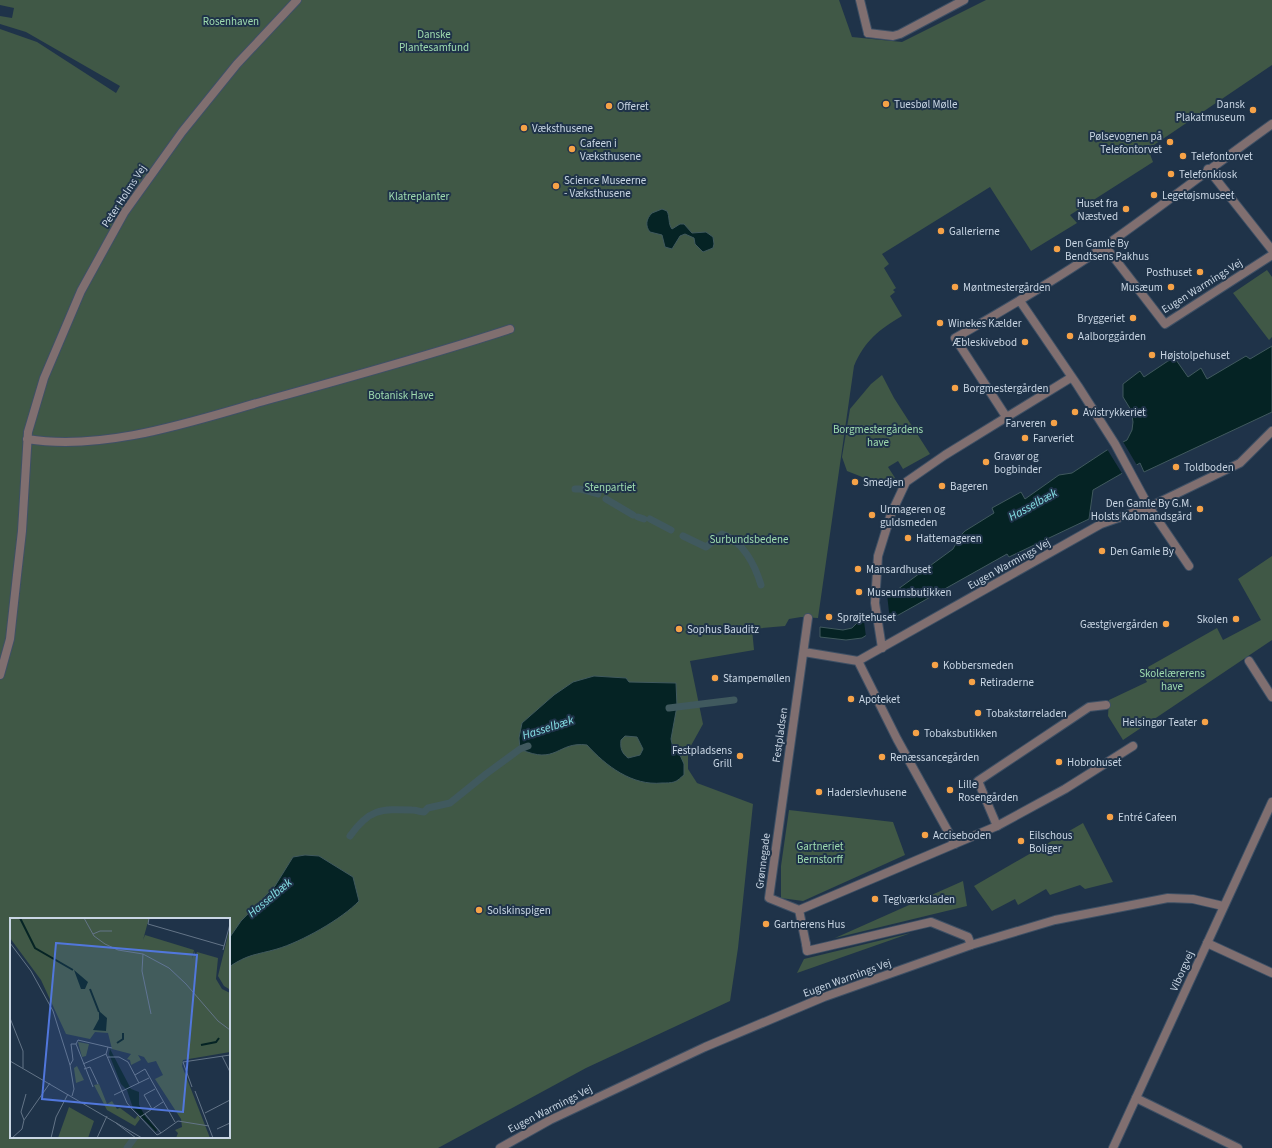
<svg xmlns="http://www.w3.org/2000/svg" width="1272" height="1148" font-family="'Source Sans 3',sans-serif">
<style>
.green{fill:#405846;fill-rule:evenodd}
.water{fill:#052324;stroke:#40595e;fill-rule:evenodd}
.pier{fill:#1f3349}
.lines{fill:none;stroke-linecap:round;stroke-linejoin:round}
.stream{stroke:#40595e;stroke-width:7}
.service-casing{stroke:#3e5065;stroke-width:10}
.pedestrian-casing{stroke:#3e5065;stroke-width:10}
.minor-casing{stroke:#3e5065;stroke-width:10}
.tertiary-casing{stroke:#3e5065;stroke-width:10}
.service{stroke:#806f70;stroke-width:8}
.pedestrian{stroke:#806f70;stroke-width:8}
.minor{stroke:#806f70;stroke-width:8}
.tertiary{stroke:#806f70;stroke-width:8}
.poi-dot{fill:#f6a247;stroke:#1f3349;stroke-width:1.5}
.labels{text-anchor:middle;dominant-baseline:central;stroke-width:4;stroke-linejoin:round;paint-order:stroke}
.park-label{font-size:11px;fill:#9fdcaf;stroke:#1f3349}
.poi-label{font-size:11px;fill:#c9d6e4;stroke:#1f3349;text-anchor:start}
.street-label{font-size:11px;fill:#c9d6e4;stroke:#1f3349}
.water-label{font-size:12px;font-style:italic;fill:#85e0e5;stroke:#1f3349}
.inset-river{fill:none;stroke:#052324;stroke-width:2}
.inset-road{fill:none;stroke:#637487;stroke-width:1}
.view{fill:#5177dc;fill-opacity:0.15;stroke:#5177dc;stroke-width:2}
.inset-edge{fill:none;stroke:#c9d6e4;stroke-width:2}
</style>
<rect width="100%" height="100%" fill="#1f3349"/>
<path class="green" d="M0,0h839l13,37 50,5 84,-42h286v65l-124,84 5,13 -83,53 7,8 -46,28 -41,-64 -108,67 7,10 -5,4 12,20 -3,2 2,2 -5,4 12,20c-23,14 -37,24 -48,50l-36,252 -17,-1 -12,2 -4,7 -33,3 2,21 -64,11 13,63 -15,27v18l9,14 56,21 -15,144 -8,53 -144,67 -148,80h-438v-1119l37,13 79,51 4,-7 -94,-54 -26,-8v-8l12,2 2,-10 -14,-3zM11,919h218v218h-218z
M1267,270l5,7v60l-3,3 -36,-47z
M882,375l12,23 36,56 -27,15 -5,-8 -10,6 9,14 -7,7 -43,-17 -5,-14 8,-48 21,-25z
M1272,556v84l-149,100 -15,-24 1,-16 38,-18 -3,-6 4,-9 69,-39 6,12 38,-20 -23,-41z
M789,810l104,12 12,33 -102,46 -22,-3v-32z
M1083,823l30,59 -28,7 -5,-4 -30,10 -4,-6 -28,16 -3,-6 -23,12 -18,-25z
M963,881l4,25 -132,32z
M911,933l-114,40 7,-14z"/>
<path class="water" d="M662,209l5,2c3,6 1,13 5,18l8,-5h4l8,9 14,-1 7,5 1,7 -1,4 -10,4 -8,-8 -1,-6 -9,-4 -5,2 -8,13 -7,-2 -3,-12 -12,-3c-5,-6 -4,-13 2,-19z
M1272,346v66l-128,60 -4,-9 -47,27 -4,29 -80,38 -2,-3 -114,64 -31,20 -16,2 -26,-3v-10l23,3 9,-2 12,-12 26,-21 63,-46 7,-13 5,-5 29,-18 -2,-5 29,-16 4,7 34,-24 13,-2 35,-23 20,-10 5,-10 1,-8 -2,-12 -8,-13v-13l17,-13 4,6 30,-20 14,20 13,-9 6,11 39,-23 4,3z
M594,676l32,2 3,4 47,1 1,23 -6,33 2,9 7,7 4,9v11c-3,2 -6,6 -10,7 -3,1 -8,1 -12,1 -30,3 -56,-17 -75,-38 -30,-4 -30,21 -67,4l-1,-11 3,-15 32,-28 19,-13zM625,736l12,1 6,12 -3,6 -12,3c-6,-5 -8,-9 -7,-18z
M305,855l14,1 34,21 6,24c-17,18 -58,41 -82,48 -21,6 -29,5 -48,18l1,-30 11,-16 34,-35 18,-29z"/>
<path class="pier" d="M1122,440l16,27 -15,8 -16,-26z
M887,594l3,27 -24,16 -3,-24z"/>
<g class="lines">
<path class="stream" d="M575,489h5l18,5
M606,499l27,16
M638,517l6,2
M650,519l21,11
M683,536l23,11 16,-13c21,7 33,31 39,51
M669,708l65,-8
M350,836c19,-27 30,-27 62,-26 5,0 8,2 12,2l4,-4 22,-5 36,-29 34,-25 8,-3
M127,1148l8,-11"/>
<g class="service-casing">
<path id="service" d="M868,33l25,3 7,-2 64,-34
M27,439c79,13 169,-19 244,-40 80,-22 160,-44 239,-70
M1249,661l23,36
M0,675l10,-36 7,-64 5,-44 6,-99 16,-54 37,-87 43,-78 58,-81 55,-68 60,-64
M997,826l-19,-45 111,-74 17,-2
M806,944l1,7 124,-29 37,15 3,8
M1136,1098l102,50"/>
</g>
<g class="pedestrian-casing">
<path id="pedestrian" d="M1208,169l64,81
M1105,246l60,78 107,-69
M1020,301l58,85 37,58 34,63 40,59
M1007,418l-52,-80c51,-29 102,-59 150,-92 57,-40 111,-82 167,-122
M882,648l-7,-45 3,-47 13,-42 15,-32 39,-27 127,-78
M804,652l54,9 243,-137 48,-17 91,-44 32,-32
M858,661l39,78 58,105
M799,910l198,-84 68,-37 68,-43
M799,910l-30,-12 39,-280
M799,910l7,34"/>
</g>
<g class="minor-casing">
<path id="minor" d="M860,0l8,33
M1207,943l65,30
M500,1148l50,-28 155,-73 119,-50 147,-52 84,-25 113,-22 25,1 30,7"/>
</g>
<g class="tertiary-casing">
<path id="tertiary" d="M1113,1148l159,-346"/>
</g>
<use href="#service" class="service"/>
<use href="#pedestrian" class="pedestrian"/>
<use href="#minor" class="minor"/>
<use href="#tertiary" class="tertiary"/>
</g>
<g class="poi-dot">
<circle cx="886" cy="104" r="4"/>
<circle cx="609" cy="106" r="4"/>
<circle cx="1253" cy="110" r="4"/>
<circle cx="524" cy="128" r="4"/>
<circle cx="1170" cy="142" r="4"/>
<circle cx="572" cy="149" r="4"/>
<circle cx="1183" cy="156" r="4"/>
<circle cx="1171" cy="174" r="4"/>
<circle cx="556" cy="186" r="4"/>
<circle cx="1154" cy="195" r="4"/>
<circle cx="1126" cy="209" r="4"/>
<circle cx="941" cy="231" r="4"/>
<circle cx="1057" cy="249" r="4"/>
<circle cx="1200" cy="272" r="4"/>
<circle cx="955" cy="287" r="4"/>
<circle cx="1171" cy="287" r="4"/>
<circle cx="1133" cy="318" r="4"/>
<circle cx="940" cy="323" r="4"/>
<circle cx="1070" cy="336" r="4"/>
<circle cx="1025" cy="342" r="4"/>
<circle cx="1152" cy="355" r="4"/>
<circle cx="955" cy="388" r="4"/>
<circle cx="1075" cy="412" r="4"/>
<circle cx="1054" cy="423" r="4"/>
<circle cx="1025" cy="438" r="4"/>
<circle cx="986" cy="462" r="4"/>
<circle cx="1176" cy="467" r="4"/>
<circle cx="855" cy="482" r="4"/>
<circle cx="942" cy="486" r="4"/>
<circle cx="1200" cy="509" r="4"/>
<circle cx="872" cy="515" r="4"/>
<circle cx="908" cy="538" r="4"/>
<circle cx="1102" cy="551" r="4"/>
<circle cx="858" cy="569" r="4"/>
<circle cx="859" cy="592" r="4"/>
<circle cx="829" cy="617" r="4"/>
<circle cx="1236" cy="619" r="4"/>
<circle cx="1166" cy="624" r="4"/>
<circle cx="679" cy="629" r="4"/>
<circle cx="935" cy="665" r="4"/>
<circle cx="715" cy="678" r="4"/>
<circle cx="972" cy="682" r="4"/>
<circle cx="851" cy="699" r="4"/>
<circle cx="978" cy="713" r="4"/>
<circle cx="1205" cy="722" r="4"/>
<circle cx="916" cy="733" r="4"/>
<circle cx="740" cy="756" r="4"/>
<circle cx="882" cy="757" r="4"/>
<circle cx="1059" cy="762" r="4"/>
<circle cx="950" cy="790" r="4"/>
<circle cx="819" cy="792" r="4"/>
<circle cx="1110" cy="817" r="4"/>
<circle cx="925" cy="835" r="4"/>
<circle cx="1021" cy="841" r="4"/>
<circle cx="875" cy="899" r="4"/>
<circle cx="479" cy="910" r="4"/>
<circle cx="766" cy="924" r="4"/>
</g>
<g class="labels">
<g class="park-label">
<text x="231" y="21">Rosenhaven</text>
<text x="434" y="34">Danske<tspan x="434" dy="13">Plantesamfund</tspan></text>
<text x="419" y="196">Klatreplanter</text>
<text x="401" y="395">Botanisk Have</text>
<text x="878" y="429">Borgmestergårdens<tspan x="878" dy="13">have</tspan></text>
<text x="610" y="487">Stenpartiet</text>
<text x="749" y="539">Surbundsbedene</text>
<text x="1172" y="673">Skolelærerens<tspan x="1172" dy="13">have</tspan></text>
<text x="820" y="846">Gartneriet<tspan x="820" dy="13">Bernstorff</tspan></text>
</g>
<g class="poi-label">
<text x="894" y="104">Tuesbøl Mølle</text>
<text x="1245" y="104" text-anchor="end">Dansk<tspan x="1245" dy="13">Plakatmuseum</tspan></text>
<text x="617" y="106">Offeret</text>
<text x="532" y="128">Væksthusene</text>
<text x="1162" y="136" text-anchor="end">Pølsevognen på<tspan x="1162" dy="13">Telefontorvet</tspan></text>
<text x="580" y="143">Cafeen i<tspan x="580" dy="13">Væksthusene</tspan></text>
<text x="1191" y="156">Telefontorvet</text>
<text x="1179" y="174">Telefonkiosk</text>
<text x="564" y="180">Science Museerne<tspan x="564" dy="13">- Væksthusene</tspan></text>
<text x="1162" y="195">Legetøjsmuseet</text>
<text x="1118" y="203" text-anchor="end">Huset fra<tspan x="1118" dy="13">Næstved</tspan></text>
<text x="949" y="231">Gallerierne</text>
<text x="1065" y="243">Den Gamle By<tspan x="1065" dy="13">Bendtsens Pakhus</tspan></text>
<text x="1192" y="272" text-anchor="end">Posthuset</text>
<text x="963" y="287">Møntmestergården</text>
<text x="1163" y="287" text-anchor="end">Musæum</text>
<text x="1125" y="318" text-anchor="end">Bryggeriet</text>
<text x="948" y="323">Winekes Kælder</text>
<text x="1078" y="336">Aalborggården</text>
<text x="1017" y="342" text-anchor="end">Æbleskivebod</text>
<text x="1160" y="355">Højstolpehuset</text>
<text x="963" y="388">Borgmestergården</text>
<text x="1083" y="412">Avistrykkeriet</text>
<text x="1046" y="423" text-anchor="end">Farveren</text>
<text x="1033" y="438">Farveriet</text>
<text x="994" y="456">Gravør og<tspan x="994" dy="13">bogbinder</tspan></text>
<text x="1184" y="467">Toldboden</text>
<text x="863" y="482">Smedjen</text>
<text x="950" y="486">Bageren</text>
<text x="1192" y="503" text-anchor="end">Den Gamle By G.M.<tspan x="1192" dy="13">Holsts Købmandsgård</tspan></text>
<text x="880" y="509">Urmageren og<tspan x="880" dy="13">guldsmeden</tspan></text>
<text x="916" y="538">Hattemageren</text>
<text x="1110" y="551">Den Gamle By</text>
<text x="866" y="569">Mansardhuset</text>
<text x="867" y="592">Museumsbutikken</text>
<text x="837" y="617">Sprøjtehuset</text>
<text x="1228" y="619" text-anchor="end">Skolen</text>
<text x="1158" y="624" text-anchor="end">Gæstgivergården</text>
<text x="687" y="629">Sophus Bauditz</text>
<text x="943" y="665">Kobbersmeden</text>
<text x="723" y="678">Stampemøllen</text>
<text x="980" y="682">Retiraderne</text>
<text x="859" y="699">Apoteket</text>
<text x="986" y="713">Tobakstørreladen</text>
<text x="1197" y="722" text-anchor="end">Helsingør Teater</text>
<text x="924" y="733">Tobaksbutikken</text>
<text x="732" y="750" text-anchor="end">Festpladsens<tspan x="732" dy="13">Grill</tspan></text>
<text x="890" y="757">Renæssancegården</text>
<text x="1067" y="762">Hobrohuset</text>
<text x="958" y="784">Lille<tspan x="958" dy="13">Rosengården</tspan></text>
<text x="827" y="792">Haderslevhusene</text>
<text x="1118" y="817">Entré Cafeen</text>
<text x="933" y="835">Acciseboden</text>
<text x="1029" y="835">Eilschous<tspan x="1029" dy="13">Boliger</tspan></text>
<text x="883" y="899">Teglværksladen</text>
<text x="487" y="910">Solskinspigen</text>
<text x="774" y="924">Gartnerens Hus</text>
</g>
<g class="street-label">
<text transform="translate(124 196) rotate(-57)">Peter Holms Vej</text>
<text transform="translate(1202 286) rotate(-32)">Eugen Warmings Vej</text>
<text transform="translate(1009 564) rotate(-29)">Eugen Warmings Vej</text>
<text transform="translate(780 735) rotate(-82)">Festpladsen</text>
<text transform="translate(763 861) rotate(-83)">Grønnegade</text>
<text transform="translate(1182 971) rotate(-66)">Viborgvej</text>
<text transform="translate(847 978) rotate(-20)">Eugen Warmings Vej</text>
<text transform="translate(550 1109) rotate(-27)">Eugen Warmings Vej</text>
</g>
<g class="water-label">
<text transform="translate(1033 505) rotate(-29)">Hasselbæk</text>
<text transform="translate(548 728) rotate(-18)">Hasselbæk</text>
<text transform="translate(270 898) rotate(-40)">Hasselbæk</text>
</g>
</g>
<g transform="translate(10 918)">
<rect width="220" height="220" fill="#1f3349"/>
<path d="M0,0h139l-6,22 2,-5 49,15 -2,9 3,-8v6l2,-5 21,6 -2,21 6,10 8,4v59l-47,8 -1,6 28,72h-34l2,-5 -3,-3 7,-3 -1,-8 -26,-40 8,-4 -7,-14 -8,2 -4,-6 -6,-2 3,5 -10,5 -1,-5 -3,-1 4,-5 -19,-5 -4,-16 -13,-1 -5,7 -24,-5 -25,-54 -31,-42zM220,9v59l-1,3 -5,-3 -6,-10zM68,124l11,2 -3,12 -4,1zM67,148l7,14 -8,3 -2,-15zM89,166l8,20 5,-3 5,8 3,-1 15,11 3,-4 2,4 -5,7 -28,-16 -13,-25zM59,189l25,14 -6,17h-30z" fill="#405846"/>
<path d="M64,52l14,12 -3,7h-4zM89,93l8,7 -1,13 -13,-1 6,-11zM100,131l21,40 8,3v13l6,11 12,14 -1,2 -23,-24 -6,-18 -6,-6 -12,-30z" fill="#052324"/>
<path class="inset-river" d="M10,0l15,30 38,22M80,71l9,23M107,125l6,-4v-6M191,127l15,-3 3,-4"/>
<path class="inset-road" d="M74,0l10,18 11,8 13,6 25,4 26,14 17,16 32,37 12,9M139,0l-1,6 76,22M83,16l7,-3h12M0,25l21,28 22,40 17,54 4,24 -2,7M213,32l7,-26M133,36l-1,17 9,43M0,100l13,33v17M66,126l17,43M66,126l2,-4 34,8M98,129l-2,7 21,49 5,6 8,8 23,-15M212,138l8,16M98,139h11l9,5 11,21M0,143l132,77M73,146l23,-10M60,147l3,-5 -2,-16h5M74,151l6,-2 8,17M125,157l10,-6 30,53M182,169l-9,-25 47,-7M185,173l18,47M104,177l35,-17M142,191l-8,-14 11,-6M195,195l25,-13M135,196l16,19 17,-12 31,5M130,199l17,18 4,-2M14,202l-3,-8 5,-18M106,205l20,15M207,211l13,-6M2,220l10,-9 2,-9 26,-37M41,220l5,-21 12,-23M87,220l10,-22"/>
<path class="view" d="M46,25l141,12 -14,157 -141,-13z"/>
<rect width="220" height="220" class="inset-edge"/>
</g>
</svg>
